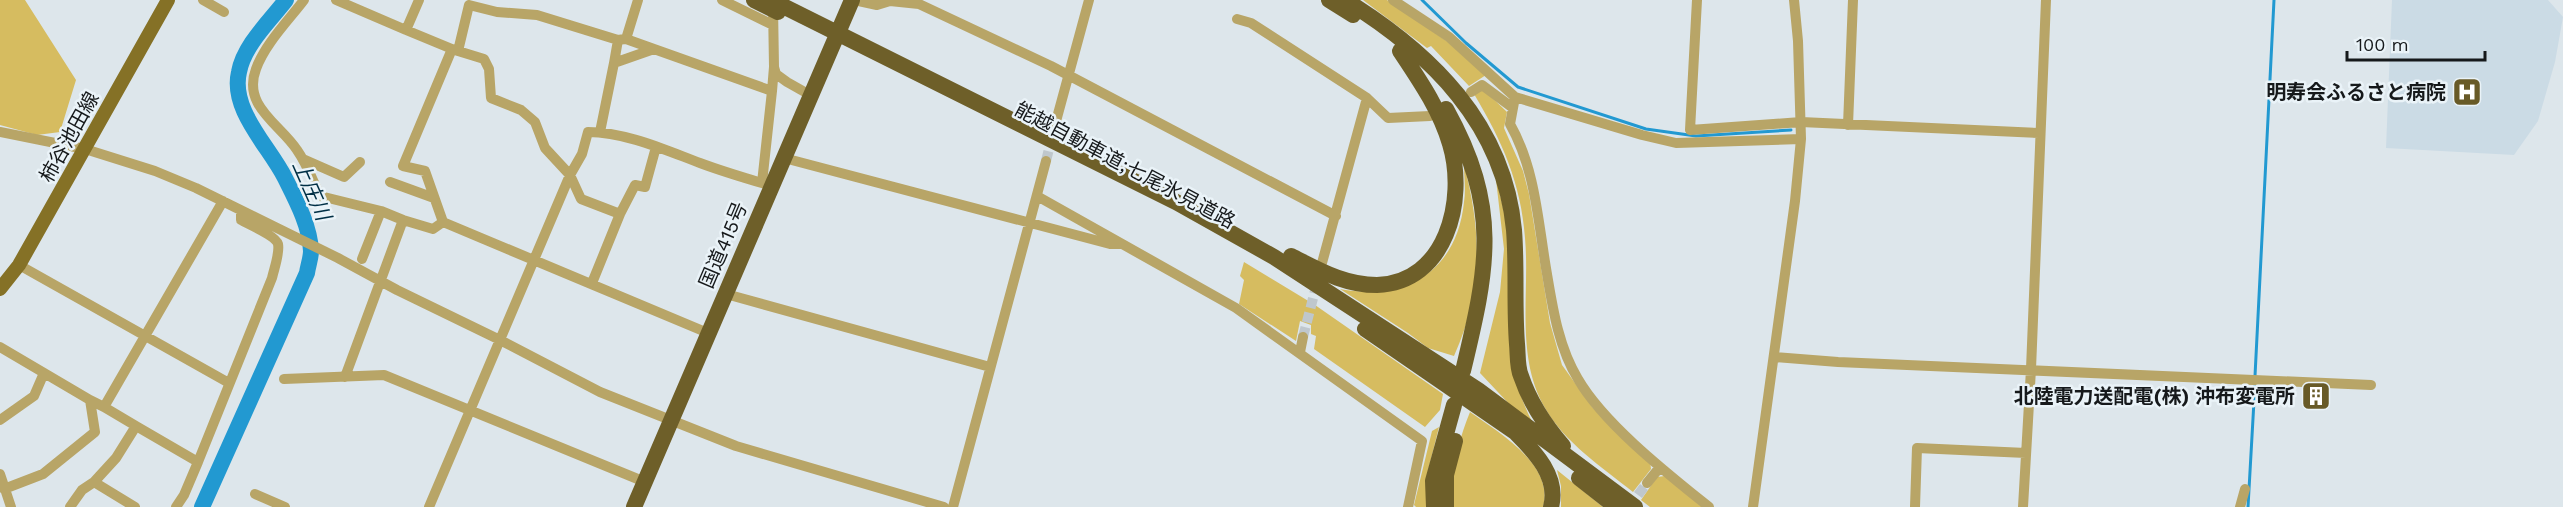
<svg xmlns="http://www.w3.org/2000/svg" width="2563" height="507" font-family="'Work Sans','Noto Sans JP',sans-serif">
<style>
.built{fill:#cbdbe5}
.green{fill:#d6bc60}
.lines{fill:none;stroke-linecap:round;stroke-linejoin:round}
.stream{stroke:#2299d1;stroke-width:3}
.river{stroke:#2299d1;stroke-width:16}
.minor-tunnel{stroke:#bfc7cc;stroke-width:10;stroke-dasharray:10 5;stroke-linecap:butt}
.minor{stroke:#b8a567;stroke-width:10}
.major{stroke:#857126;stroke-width:14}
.highway{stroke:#6e5f29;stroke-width:16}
.labels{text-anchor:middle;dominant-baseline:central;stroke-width:5;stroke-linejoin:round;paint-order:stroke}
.poi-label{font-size:20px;font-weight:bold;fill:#16191b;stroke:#eaf3f8;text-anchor:end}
.street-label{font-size:20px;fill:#16191b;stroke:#eaf3f8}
.water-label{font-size:21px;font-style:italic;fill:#002f45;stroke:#eaf3f8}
</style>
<rect width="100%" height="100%" fill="#dde6eb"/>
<path class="built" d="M2392,0h156l15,17 -8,45 -17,59 -24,34 -128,-7z"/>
<path class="green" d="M0,0h25l51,80 -16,52 -23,3 -37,-10z
M1363,0h24l61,42 38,33 -17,11 -38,-40 -4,2z
M1483,89l24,23 -3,16 19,43 6,23 21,129 12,42 31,43 57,53 1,8 -18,23c-31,-25 -68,-49 -88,-84 -30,-51 -15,-115 -20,-170 -4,-55 -23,-97 -51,-144z
M1464,165c18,67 19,127 -10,191l-26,-8 -20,-15 -68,-44c65,12 117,-17 124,-87 2,-12 0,-25 0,-37z
M1495,171c4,21 10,42 13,63 8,64 -8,130 25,189l-21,-16 -32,-34 20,-81 4,-43z
M1244,262l71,43 128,89 -3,16 -15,17 -111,-78 2,-13 -5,-2v-9l-11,-4 -4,20 -57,-37 5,-24 -4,-4z
M1470,412c28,20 85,53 73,95h-89c-6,-30 5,-68 16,-95z
M1439,427l-11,44 -1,36h-11l-2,-2 18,-74z
M1557,470l46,37h-42v-21z
M1665,476l37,31h-52l-9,-7 16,-23z"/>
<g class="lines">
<path class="stream" d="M1422,0l44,43 52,44 128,42 50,7 95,-6
M2255,376l19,-376
M2248,507l7,-124"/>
<path class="river" d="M202,507l105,-234c1,-7 4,-15 4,-22 -1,-25 -15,-51 -26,-73 -16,-32 -55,-68 -46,-106 5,-27 31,-51 47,-72"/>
<path class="minor-tunnel" d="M1046,161l9,-36
M1303,337l15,-58
M1629,507l18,-24"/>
<path class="minor" d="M203,0l21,12
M304,0c-16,21 -39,44 -48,69 -14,37 24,55 41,81 10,14 16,31 23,46l61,15 -19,48
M336,0l70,30
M419,0l-13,30 46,19
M722,0l51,25
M854,0l23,5 13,-4 29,3 132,62 285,150
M1393,0l56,37 66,60 127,38 34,8 125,-4
M1697,0l-7,130 111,-8 238,11
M773,6l1,61 2,7 11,8 23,13
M1237,19l14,4 116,75 21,20 42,-2
M618,40l-81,-25 -40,-3 -28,-7 -11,46 26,8 5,10 2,29 30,12 14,12 10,26 25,27 12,-21 6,-22c37,0 77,18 112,31 24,9 48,16 72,23
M654,49l118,42 2,-24
M458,51l-6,-2 -49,117 22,5 18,51 265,111
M614,63l4,-23 7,-1
M1471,92l11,-7 31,23
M1515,97l-5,27c26,46 28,99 37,150 6,36 12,74 31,105 26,45 90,95 131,128
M1055,125l34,-125
M1848,125l5,-125
M0,132l85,17 70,22 41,17 142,70 59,32 103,50 100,52 136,54 208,61
M600,132l14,-69 40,-14 -28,-10 12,-39
M784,158l326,86h10
M303,159l41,18 16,-15
M570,175l11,24 39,15 -28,69
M390,182l44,16
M762,183l10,-92
M1037,196l199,112 186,133 -14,66
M620,214l15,-29 10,2 11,-40
M403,220l30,9 10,-7
M1322,263l45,-165
M19,265l210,118
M726,294l264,73
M0,347l90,53
M1300,352l3,-15
M1774,357l64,5 533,23
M345,377l58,-157 -22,-9
M284,379l100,-4 261,107
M0,420l34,-24 10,-23
M136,426l-32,-19 119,-206
M198,462l74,-184c2,-9 8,-25 6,-34 -2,-8 -30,-20 -37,-24v-9
M0,474l11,33
M1647,483l13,-16
M4,489l39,-15 52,-42 -5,-32 14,7
M255,494l30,13
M70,507l12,-17 12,-8
M135,507l-41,-25 22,-24 20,-32 62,36 -14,33 -8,12
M429,507l141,-332
M953,507l93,-346
M1753,507l42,-306 6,-62 -3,-98 -4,-41
M1915,507l2,-59 109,5
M2023,507l8,-138 15,-369
M2240,507l5,-18"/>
<path class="major" d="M0,289l19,-24 149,-265"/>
<path class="highway" d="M754,0l24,12
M771,0l405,202 98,55 204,133 157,117
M1329,0l24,15
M1345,0c86,53 159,124 169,230 3,38 0,76 3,114 1,10 0,23 4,32 9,27 24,49 42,70
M1446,109c55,99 42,158 17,262
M1291,256c28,14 53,29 86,29 69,-2 90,-85 73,-141 -10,-34 -30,-63 -50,-93
M1365,329l157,108
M1516,433c19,19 43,44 35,74
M1579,478l37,29
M634,507l218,-507
M1434,507l-1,-26 21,-76
M1446,507v-32l9,-34"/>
</g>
<defs>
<g id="hospital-square" transform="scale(1.5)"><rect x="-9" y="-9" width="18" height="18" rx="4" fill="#685a27" stroke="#eaf3f8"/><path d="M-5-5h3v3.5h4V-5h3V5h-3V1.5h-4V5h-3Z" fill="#fff"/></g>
<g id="building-square" transform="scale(1.5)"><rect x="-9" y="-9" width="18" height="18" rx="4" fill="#685a27" stroke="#eaf3f8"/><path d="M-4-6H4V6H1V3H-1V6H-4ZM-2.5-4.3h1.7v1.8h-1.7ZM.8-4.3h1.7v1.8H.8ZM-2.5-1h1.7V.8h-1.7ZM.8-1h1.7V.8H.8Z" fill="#fff"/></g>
</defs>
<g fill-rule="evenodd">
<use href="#hospital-square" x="2467" y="92"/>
<use href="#building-square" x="2316" y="396"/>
</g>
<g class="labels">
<g class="poi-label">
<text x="2446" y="92">明寿会ふるさと病院</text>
<text x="2295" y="396">北陸電力送配電(株) 沖布変電所</text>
</g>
<g class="street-label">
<text transform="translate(69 137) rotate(-61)">柿谷池田線</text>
<text transform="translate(1125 165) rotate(28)">能越自動車道;七尾氷見道路</text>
<text transform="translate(723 245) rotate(-67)">国道415号</text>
</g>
<g class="water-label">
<text transform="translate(312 190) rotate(66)">上庄川</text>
</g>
</g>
<path d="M2347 51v9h138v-9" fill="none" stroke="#16191b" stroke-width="3"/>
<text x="2356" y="51" font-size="18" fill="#16191b" stroke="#eaf3f8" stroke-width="4.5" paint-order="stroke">100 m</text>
</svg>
